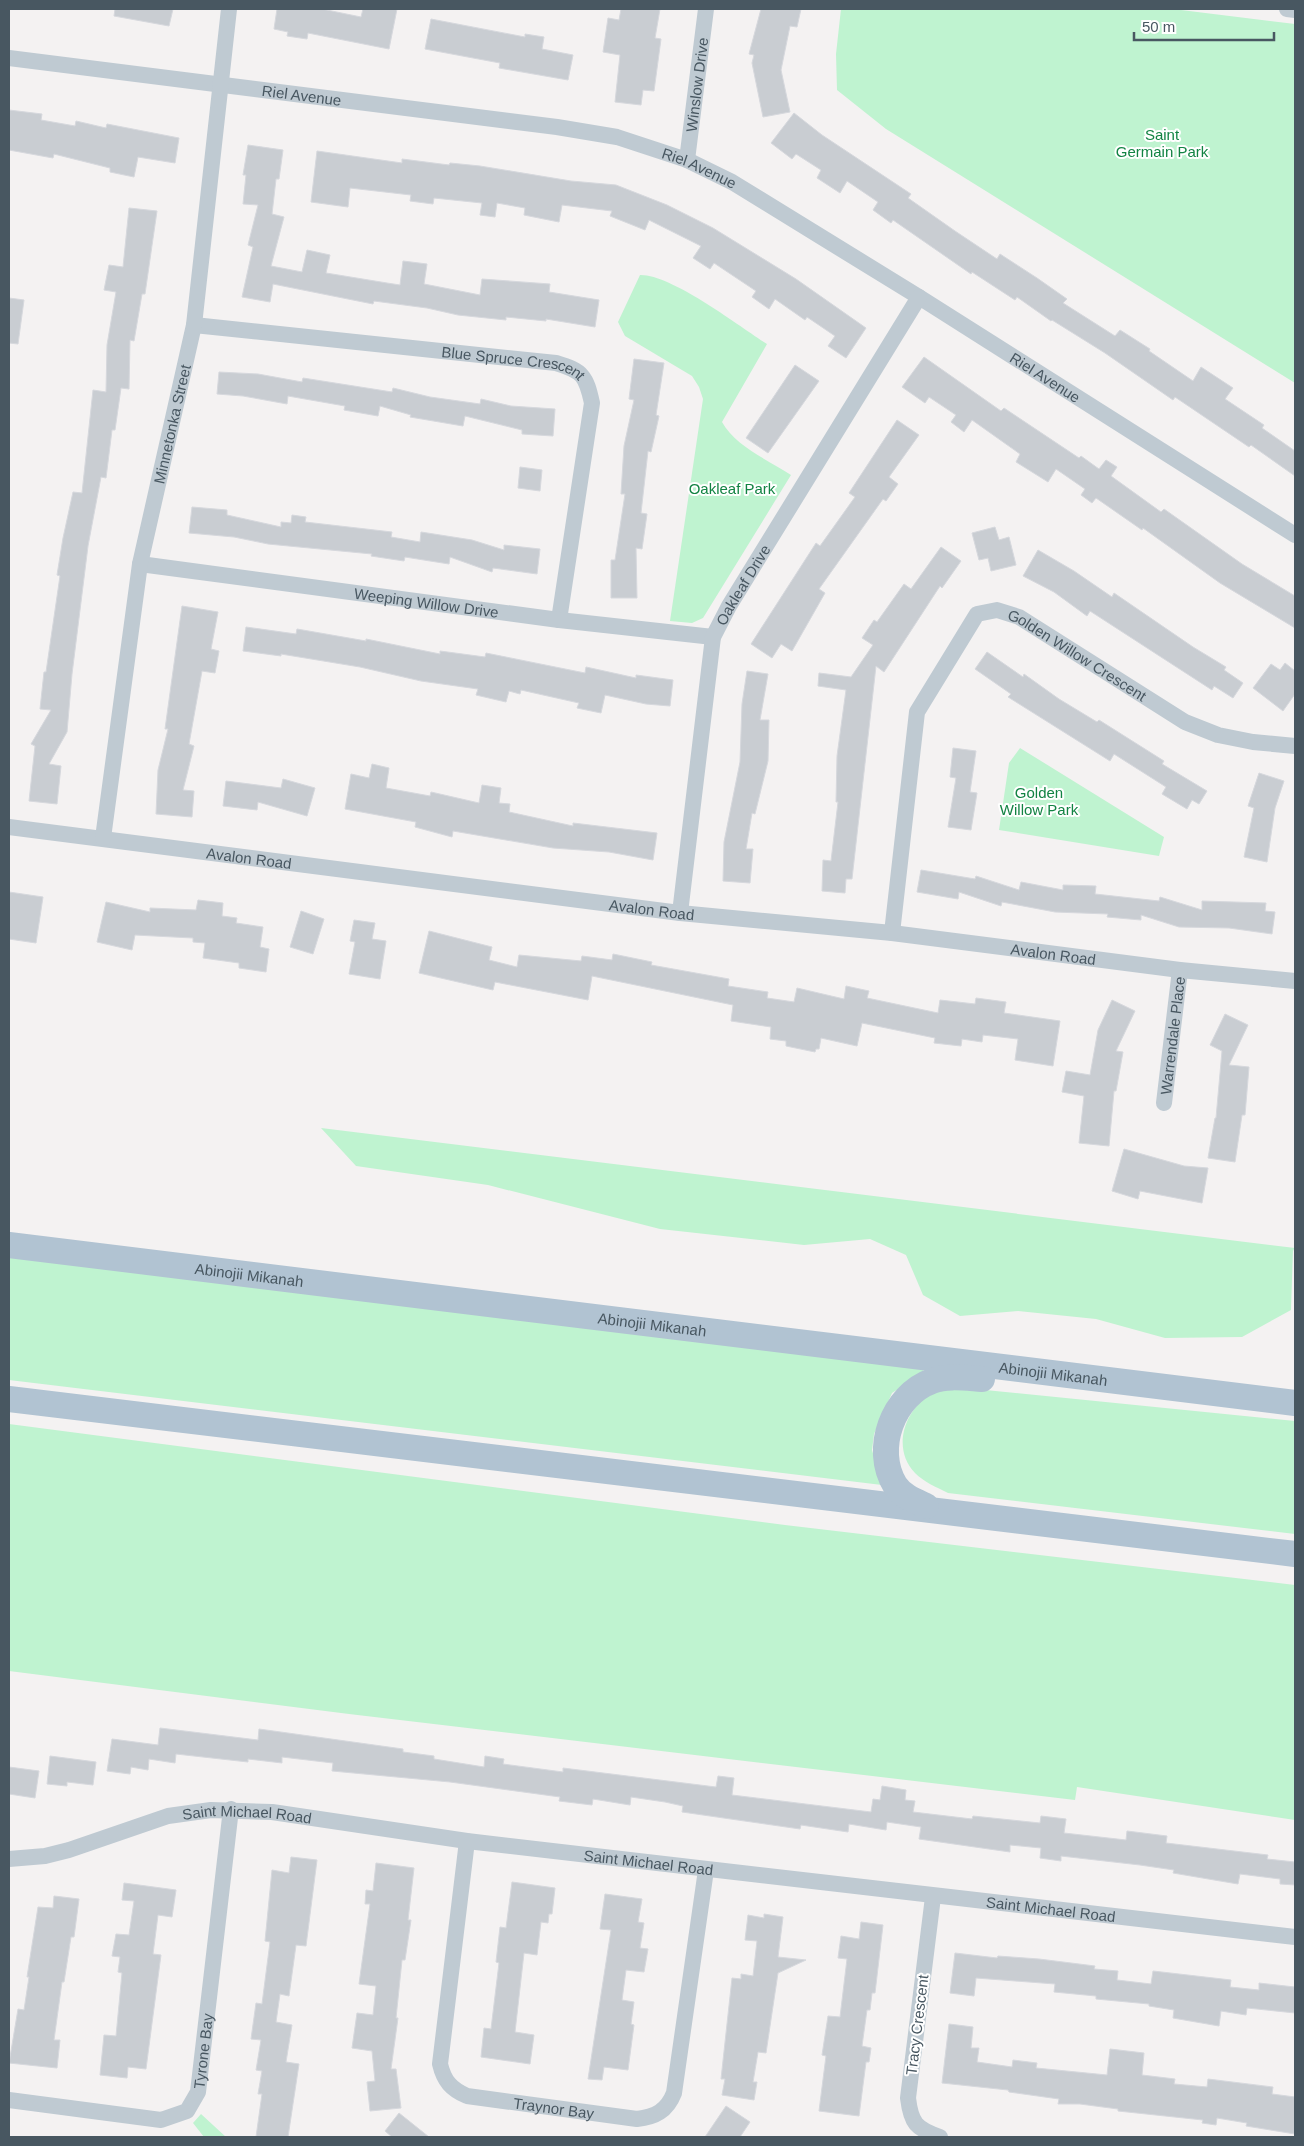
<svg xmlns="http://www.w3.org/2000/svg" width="1304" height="2146" font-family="Arial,sans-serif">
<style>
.green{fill:#bff3d0}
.building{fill:#c9cdd2;stroke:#d6d8dd}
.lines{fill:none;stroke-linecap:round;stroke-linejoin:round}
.minor{stroke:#bfcad2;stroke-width:16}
.primary{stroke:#b1c3d2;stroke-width:26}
.labels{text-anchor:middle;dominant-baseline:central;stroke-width:4;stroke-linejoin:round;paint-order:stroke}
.street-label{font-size:15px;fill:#485761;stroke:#fff}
.park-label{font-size:15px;fill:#128343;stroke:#fff}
</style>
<rect width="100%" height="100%" fill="#f4f2f2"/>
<path class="green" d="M841,9h332l122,15v359l-409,-254 -49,-39 -1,-36z
M640,275c31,-1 99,51 127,69l-45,78c13,24 46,38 69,53l-88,143 -11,5 -22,-2 33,-222 -4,-12 -7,-11 -67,-40 -7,-14z
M1020,748l144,89 -5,19 -160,-26 10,-67z
M321,1128l974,120v5l-2,-4 -2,61 -49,27 -77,1 -69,-19 -78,-8 -58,5 -37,-21 -17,-40 -36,-16 -66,6 -144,-16 -172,-44 -132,-19z
M9,1256l915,110 -1,7 -31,20 -18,41 -2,16 10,35 -873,-105z
M945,1386l350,35v113l-347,-41c-12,-6 -24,-11 -33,-20 -23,-24 -11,-60 13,-78 5,-4 12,-6 17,-9z
M9,1424l776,101 510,60v235l-218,-33 -2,13 -726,-86 -340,-43z
M201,2114l25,23h-22l-11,-14z"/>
<path class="building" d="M115,9h58l-4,17 -55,-10z
M277,9h45l39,8 2,-8h34l-8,40 -81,-16 -1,6 -20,-3 1,-4 -14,-3z
M621,9h39l-5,29 6,1 -7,52 -11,-1 -2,15 -26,-3 5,-47 -17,-3 5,-34 11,2z
M761,9h40l-4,18 -7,-1 -9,44 9,42 -27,5 -11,-54 2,-8 -5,-1z
M431,19l94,18v-3l19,3 -2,12 31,6 -5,25 -69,-12 1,-5 -75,-14z
M9,110l33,4 -1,6 34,6 1,-5 30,7 1,-4 72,14 -4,25 -37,-6 -4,20 -24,-5v-4l-56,-14 -1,4 -44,-8z
M794,113l28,22 89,59 -3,4 47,33 42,28 3,-5 37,24 30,21 -4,4 52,33 5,-6 30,19 -1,2 44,30 8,-14 32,21 -8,11 39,26 -2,3 33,23v25l-44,-31 -2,2 -74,-50 -2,3 -68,-47 -53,-33 -1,1 -34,-24 -2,3 -43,-28 -1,2 -78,-54 -2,3 -18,-13 5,-8 -31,-21 -7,12 -23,-15 4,-8 -25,-16 -4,5 -21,-16z
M248,145l35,5 -4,29h-3l-4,35 12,3 -13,49 31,6 5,-22 23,5 -4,18 61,10 13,2 3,-24 24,3 -3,20 56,11 2,-16 68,5 -1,8 50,8 -4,27 -49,-8v2l-40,-4v3l-48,-5 -31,-7 -53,-7 -1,3 -100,-20 -3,18 -28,-5 11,-50 -5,-2 10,-40 -15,-1 3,-29h-3z
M317,151l85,12v-4l47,6 1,-2 30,3 91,15 45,4 51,20 46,23 83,51 70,49 -20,30 -18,-12 7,-10 -28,-19 -2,3 -30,-21 -6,10 -17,-12 4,-6 -42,-28 -4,6 -17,-11 8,-12 -52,-26 -4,10 -35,-14 2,-5 -50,-6 -3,17 -35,-7 1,-7 -28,-5 -2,14 -15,-2 2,-12 -48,-5 -1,6 -23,-3 1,-6 -61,-7 -2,19 -37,-5z
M129,208l28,3 -12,83h-3l-8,47 -4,-1 -1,49 -8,-1 -6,42h-3l-6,48 -5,-1 -13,69 -16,128 -5,58 -18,32 12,2 -4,38 -28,-3 6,-55 -4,-2 20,-34 -11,-1 4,-37h2l14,-96 -3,-1 6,-37 10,-46 9,1 11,-103 13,2 1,-47 9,-53 -12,-2 5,-25 14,2z
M9,298l15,2 -6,44 -9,-1z
M924,357l77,54 3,-3 75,50 2,-2 18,13 7,-9 11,7 -6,9 50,36 3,-3 78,55 53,32v32l-75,-45 -77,-55 -1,2 -46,-32 -4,5 -11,-8 4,-6 -29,-20 -8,13 -32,-20 4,-8 -48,-34 -8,12 -13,-10 5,-7 -27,-18 -4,6 -23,-16z
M634,359l30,4 -8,52 3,1 -8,36 -3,-1 -7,62 6,1 -5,35 -6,-1 1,50h-26v-38h4l10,-66h-4l3,-48 10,-46 -5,-1z
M795,365l24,16 -51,72 -22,-15z
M219,372l39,2 44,8 1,-4 89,14 1,-4 37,9 50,7 1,-5 30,7 44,3 -2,27 -31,-2v-4l-57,-14 -2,10 -53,-9 1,-2 -31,-9 -2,10 -34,-6 1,-4 -57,-10 -1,8 -44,-8 -26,-2z
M897,420l22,15 -30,42 9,7 -12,17 -3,-2 -64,90 6,4 -33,58 -11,-7 -9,14 -21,-14 65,-101 4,3 35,-49 -6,-4z
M520,467l22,3 -2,21 -22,-3z
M192,507l35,3v5l54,12v-5l10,1 1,-8 14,2 -1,5 87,10 -1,5 29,5 1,-10 51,8 32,10v-5l36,4 -3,25 -44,-6 -1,4 -42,-15 -1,7 -44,-7 -1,4 -33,-5 1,-2 -104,-10 -34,-7 -45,-4z
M995,527l4,13 10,-3 7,28 -25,6 -3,-13 -9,2 -7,-27z
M941,547l20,14 -19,27 -2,-2 -56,86 -8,-6 -24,213h-6l-1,14 -23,-2 1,-31 8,1 7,-59h-2l1,-46 9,-66 -28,-4 1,-13 32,4 22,-32 -11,-7 12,-18 3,2 27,-38 7,5z
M1038,550l36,21 38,26 2,-4 79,54 33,20 -2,3 19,13 -10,15 -19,-12 -2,4 -122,-79 -3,5 -33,-24 -31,-16z
M182,606l36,6 -7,37 8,2 -4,22 -13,-2 -13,73 5,2 -11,44 11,1 -2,26 -36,-3 2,-44 10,-41h-3z
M246,627l50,7 1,-5 69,12v-2l74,15v-3l45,6 1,-4 99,20 1,-6 50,11v-3l37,5 -3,26 -24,-2 -41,-9 -4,18 -24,-5 2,-5 -58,-13 -1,4 -11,-3 -3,11 -30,-7 2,-6 -57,-8 -61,-14 -79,-13v2l-38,-5z
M987,652l36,25 1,-3 35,25 38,23 2,-2 65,41 -2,3 45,27 -8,13 -7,-4 -5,9 -25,-15 4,-7 -52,-33 -4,7 -102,-64 3,-3 -36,-25z
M1285,663l10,8v23l-12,17 -30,-23 18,-24 9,6z
M747,671l21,3 -8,46h9l-1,41 -13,53 -3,-1 -6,36h7l-3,34 -27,-2 1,-39 16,-80 2,-58z
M953,748l23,3 -6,41 7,1 -6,37 -23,-3 8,-49 -6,-1z
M372,764l17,4 -3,20 44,8 1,-4 48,11 3,-18 19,3 -2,15 11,1 -1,8 64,14v-3l84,10 -4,27 -44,-8 -56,-4 -100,-17 -1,6 -37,-10 1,-5 -71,-13 6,-35 18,4z
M1259,773l25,8 -9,27 -8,54 -23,-5 10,-49 -6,-2z
M283,779l32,9 -8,28 -49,-14 -1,8 -34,-4 3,-25 55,7z
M921,870l54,9 1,-3 43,14 2,-8 42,8v-5l33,1 -1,8 64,7 1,-4 42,13v-9l64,2 -1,8 10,1 -3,22 -43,-6 -50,-1 -38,-12v5l-34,-3 1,-3 -53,-2 -53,-10 -1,4 -42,-14 -1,7 -41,-7z
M9,892l34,5 -7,46 -27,-4z
M198,900l25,3 -1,13 15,2 -1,5 27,4 -3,20 9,2 -3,23 -27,-4v-5l-36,-5 2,-15 -12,-1v-4l-58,-3 -3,15 -35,-8 9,-40 44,10v-4l46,2z
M301,911l23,8 -11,35 -23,-7z
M354,920l21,3 -3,16 14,2 -6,38 -31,-5 6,-32 -5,-1z
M429,931l63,16 -3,13 28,7 2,-12 62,6 1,-5 30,4 1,-6 39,8 -1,3 78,14 -1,7 40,6 -1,6 27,4 3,-14 47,11 2,-13 23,5 -2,7 71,15 2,-13 35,4 1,-6 30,4 -2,11 56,8 -7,45 -38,-6 3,-21 -35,-4 -1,7 -20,-3 -1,7 -27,-3 1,-5 -73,-15 -5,23 -36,-8 -2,11h-3l-1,3 -29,-6v-5l-16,-2 1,-12 -40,-6 2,-16 -141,-29 -4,24 -93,-18 -2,8 -74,-17z
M1112,1000l23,11 -19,40 7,1 -7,39h-2l-5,55 -30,-3 5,-47 -22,-4 4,-21 24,4 8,-45z
M1225,1014l23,11 -19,40 20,2 -4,48h-3l-7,47 -27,-4 7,-40h1l6,-67 -12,-6z
M1124,1149l60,17 24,2 -6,35 -62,-12 -2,8 -26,-8z
M160,1728l98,12 1,-11 144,20v3l31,4v3l50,8 1,-11 19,3 -1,5 60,8v-4l153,19 2,-11 16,2 -2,17 139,17 2,-13 7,1 2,-14 24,4 -1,10 10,1 -2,11 59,7 1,-3 67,7 1,-7 25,3 -2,14 62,7 1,-9 40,5 -1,7 102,12 -1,4 28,3v23l-15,-1v-5l-40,-5 -2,10 -65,-11 1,-3 -34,-5 -79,-9v5l-21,-3 1,-10 -31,-3v7l-91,-13 2,-12 -34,-5 -1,8 -37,-6 -1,8 -47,-7 -1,4 -118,-17 1,-6 -18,-4 -34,-5 -1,8 -37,-6 -1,6 -33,-4 1,-4 -110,-15 -118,-11 1,-8 -51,-6v6l-34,-4v3l-72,-8 -1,9 -26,-4 -1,11 -17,-3 -1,7 -23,-3 5,-32 46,6z
M50,1756l46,6 -3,23 -26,-3v4l-20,-2z
M9,1767l30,4 -4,27 -26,-4z
M291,1857l26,3 -11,86 -10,-1 -7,51 -9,-2 -4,28 16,3 -6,37 13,2 -11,73h-32l6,-43h-4l4,-23 -6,-1 5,-30 -10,-1 5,-36 6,1 8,-62 -5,-1 7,-71 17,3z
M376,1863l38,5 -6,52h3l-6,40h-3l-6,58h2l-7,51h5l5,39 -31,3 -3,-29 8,-1 -3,-30 -20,-3 5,-35 16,2 3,-29 -17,-2 11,-80h-5l1,-14 7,1z
M512,1882l43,6 -3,26h-3l-1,9 -7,-1 -4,33 -13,-2 -9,79 19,3 -4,29 -49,-7 3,-29 7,1 8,-66 -3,-1 4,-35 6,1z
M124,1883l52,7 -4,27 -14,-2 -5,39 8,1 -15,114 -18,-2 -1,11 -27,-3 4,-40 12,1 6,-63 -4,-1 2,-15 -8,-1 4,-22 13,1 5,-34 -12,-1z
M605,1894l37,5 -4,23 6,1 -4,25 8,1 -4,23 -18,-2 -4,30 12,2 -3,22 3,1 -6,45 -24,-3 -2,13 -14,-1 23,-149 -11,-1z
M54,1896l25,3 -5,38h-3l-7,45h-2l-8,58h6l-3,28 -48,-5 9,-54 6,1 5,-33h-2l11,-70 15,1z
M764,1914l19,3 -5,40 28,3 -28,13 -12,80 -8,-1 -5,30h4l-3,18 -32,-5 3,-16h-4l11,-101 9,1v-5l12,2 4,-35 -12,-1 3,-25 16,3z
M861,1922l22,3 -8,68h-3l-2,17h-3l-5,36 9,2 -2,14h-3l-7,54 -40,-5 7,-55 -4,-1 6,-39 12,1 7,-58 -9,-1 3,-22 18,3z
M955,1953l42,5 1,-2 41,3 56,7 -1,3 24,2 -1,9 34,4 2,-13 78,9 -1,7 29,3v-7l36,4v26l-48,-5 -1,7 -25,-4 -2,15 -46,-8 1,-8 -25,-4v-2l-53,-5v-3l-42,-4 1,-8 -79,-6 -2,18 -24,-3z
M949,2024l24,3 -2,21h8l-2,14 35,5 1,-7 24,3 -1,5 71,7 3,-26 34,4 -2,22 33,4 -1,5 33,3 1,-8 65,8 -1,7 23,3v37l-49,-8 1,-3 -30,-5 -1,7 -14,-2 1,-3 -85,-9v-2l-38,-5h-22l1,-5 -50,-7 -1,-2 -66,-7z
M726,2106l24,16 -10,15h-35z
M399,2113l30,24h-37l-7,-6z"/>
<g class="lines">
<g class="minor">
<path d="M1287,9l8,1"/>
<path id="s1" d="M9,58l548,69 60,10 70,23 45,22 187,115 376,238"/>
<path id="s2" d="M687,160l19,-151"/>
<path id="s3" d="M194,325l362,38c27,8 30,13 36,40l-33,217"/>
<path id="s4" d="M140,564l419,56 154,17"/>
<path id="s5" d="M9,827l671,86 212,20 288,37 115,11"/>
<path id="s6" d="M103,838l37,-274 54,-239 35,-316"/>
<path id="s7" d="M680,913l33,-276 16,-31 190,-309"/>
<path id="s8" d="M892,933l25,-221 60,-98 20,-4 22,7 166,105 33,13 35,7 42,4"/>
<path id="s9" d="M1164,1103l16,-133"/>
<path id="s10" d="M467,1841l-27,223c4,17 11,25 27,32l170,23c18,-2 30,-8 37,-26l32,-223"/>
<path id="s11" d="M9,1859l36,-3 24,-6 99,-34 43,-6 61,2 195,29 828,96"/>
<path d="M933,1897l-25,201c3,25 8,31 32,39"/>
<path id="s12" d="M9,2100l152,20 26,-9 11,-19 33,-283"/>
</g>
<g class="primary">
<path id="s13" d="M9,1245l1286,158"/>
<path d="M9,1399l1286,155"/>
<path d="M926,1506c-11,-5 -24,-10 -31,-21 -22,-36 -2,-90 37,-104 15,-6 34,-3 50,-2"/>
</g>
</g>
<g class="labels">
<g class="street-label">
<text stroke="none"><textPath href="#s2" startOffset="76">Winslow Drive</textPath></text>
<text stroke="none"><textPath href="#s1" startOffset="295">Riel Avenue</textPath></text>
<text stroke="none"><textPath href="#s1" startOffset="701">Riel Avenue</textPath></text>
<text stroke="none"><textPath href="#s3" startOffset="322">Blue Spruce Crescent</textPath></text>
<text stroke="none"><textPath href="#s1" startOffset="1106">Riel Avenue</textPath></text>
<text stroke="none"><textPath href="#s6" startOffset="420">Minnetonka Street</textPath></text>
<text stroke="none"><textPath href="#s7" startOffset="338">Oakleaf Drive</textPath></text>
<text stroke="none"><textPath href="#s4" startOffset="289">Weeping Willow Drive</textPath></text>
<text stroke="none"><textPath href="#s8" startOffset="450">Golden Willow Crescent</textPath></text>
<text stroke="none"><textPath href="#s5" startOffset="242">Avalon Road</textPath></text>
<text stroke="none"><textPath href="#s5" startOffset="648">Avalon Road</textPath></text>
<text stroke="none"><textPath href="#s5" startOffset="1052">Avalon Road</textPath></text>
<text stroke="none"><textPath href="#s9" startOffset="68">Warrendale Place</textPath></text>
<text stroke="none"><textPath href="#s13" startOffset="242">Abinojii Mikanah</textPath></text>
<text stroke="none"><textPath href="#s13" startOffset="648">Abinojii Mikanah</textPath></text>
<text stroke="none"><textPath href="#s13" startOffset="1052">Abinojii Mikanah</textPath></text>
<text stroke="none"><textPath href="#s11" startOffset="245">Saint Michael Road</textPath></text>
<text stroke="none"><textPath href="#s11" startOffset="650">Saint Michael Road</textPath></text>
<text stroke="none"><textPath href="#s11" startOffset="1055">Saint Michael Road</textPath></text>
<text transform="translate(917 2025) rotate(-83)">Tracy Crescent</text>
<text stroke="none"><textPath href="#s12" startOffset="244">Tyrone Bay</textPath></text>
<text stroke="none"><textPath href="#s10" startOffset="356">Traynor Bay</textPath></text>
</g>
<g class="park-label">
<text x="1162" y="134">Saint<tspan x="1162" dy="17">Germain Park</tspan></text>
<text x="732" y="488">Oakleaf Park</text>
<text x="1039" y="792">Golden<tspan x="1039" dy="17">Willow Park</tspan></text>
</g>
</g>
<rect width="1304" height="2146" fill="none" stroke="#485761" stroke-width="20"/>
<path d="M1134 32v8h140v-8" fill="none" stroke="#485761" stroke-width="2.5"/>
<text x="1142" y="32" font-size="15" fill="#485761" stroke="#ffffff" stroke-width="4" paint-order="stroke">50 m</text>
</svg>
